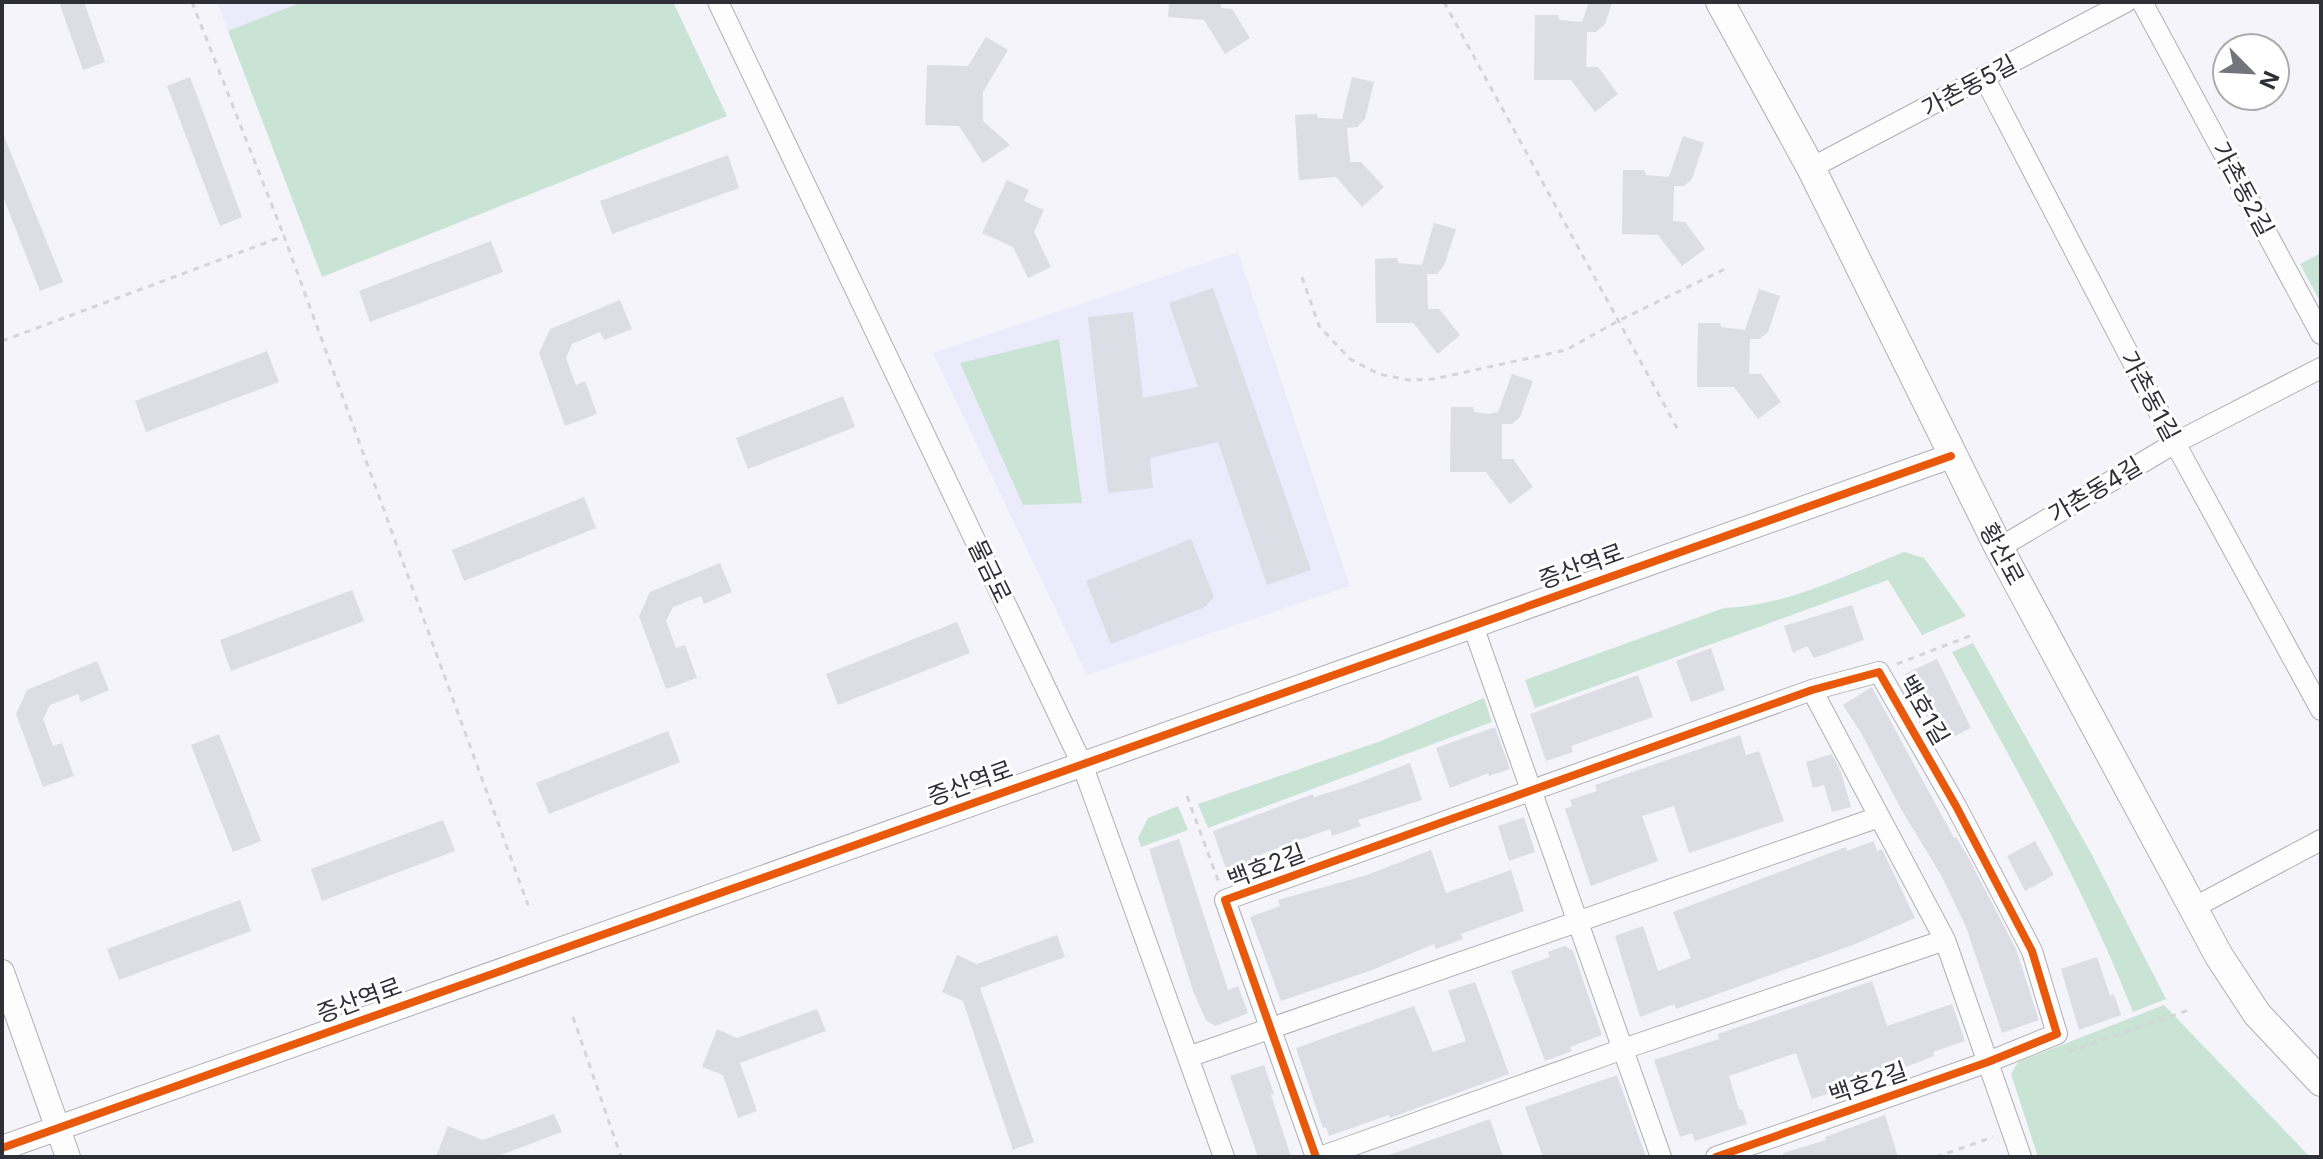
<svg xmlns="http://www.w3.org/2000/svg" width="2323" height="1159" font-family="Inter,'Noto Sans KR',sans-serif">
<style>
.built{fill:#ecebfc}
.green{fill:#c9e4d5}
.building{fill:#dddde5}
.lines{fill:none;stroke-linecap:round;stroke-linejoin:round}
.minor-casing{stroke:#afaeb6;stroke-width:22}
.tertiary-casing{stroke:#afaeb6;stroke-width:26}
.secondary-casing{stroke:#afaeb6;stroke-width:30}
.path{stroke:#d5d5d9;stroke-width:3;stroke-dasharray:6 6;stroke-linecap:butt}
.minor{stroke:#fdfdfe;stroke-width:20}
.tertiary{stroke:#fdfdfe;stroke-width:24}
.secondary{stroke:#fdfdfe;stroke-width:28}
.cycleway-casing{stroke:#fff;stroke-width:13}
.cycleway{stroke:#e8590c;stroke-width:8}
.labels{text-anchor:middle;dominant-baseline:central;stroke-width:6;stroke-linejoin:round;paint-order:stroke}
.street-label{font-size:24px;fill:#2f2f38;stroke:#fff}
</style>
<rect width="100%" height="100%" fill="#f4f4fa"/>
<path class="built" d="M217,2h85l-74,29z
M1238,252l112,334 -263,89 -154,-322z"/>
<path class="green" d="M302,2h371l54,114 -405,161 -94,-246z
M2321,253v50l-21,-39z
M1059,339l23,164 -59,2 -63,-142z
M1904,552l20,6 42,58 -44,19 -34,-55 -353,128 -10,-28 199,-72c62,-2 123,-33 180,-56z
M1973,643l119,212 74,144 -33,13c-49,-125 -116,-242 -181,-360z
M1484,698l8,24 -284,106 -10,-24 183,-63z
M1178,806l10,24 -47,17 -3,-9 10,-20z
M2164,1005l146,152h-272l-27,-83 7,-12z"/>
<path class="building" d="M59,2h25l21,60 -22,8z
M1169,2h52v6l11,1 18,29 -25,16 -21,-34 -36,-3z
M1589,2h23l-7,22 -9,8h-9l-1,35h12l20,27 -23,18 -24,-32h-37l1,-65h23l1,5 23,2z
M986,37l22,13 -25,42v29l27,24 -27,18 -24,-37 -34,-1 2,-60 41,1z
M190,77l52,140 -22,9 -53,-140z
M1352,77l22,5 -9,37 -8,8 -10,1 3,34h11l23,25 -22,20 -26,-30 -37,3 -4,-65 22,-1 1,4 24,1z
M2,131l61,151 -23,9 -38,-97z
M1683,136l21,7 -12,36 -8,7h-10l-1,35 12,1 20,27 -23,17 -24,-31 -36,-1 1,-64h21l2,5 23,2z
M728,155l11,33 -127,46 -12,-33z
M1007,180l22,10 -5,11 20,9 -10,22 17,35 -23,11 -15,-31 -31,-14z
M1434,223l22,6 -12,37 -7,8h-10l1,35h11l21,26 -22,19 -25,-31h-37l-1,-64 22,-1 1,5 24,2z
M491,241l12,31 -133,50 -11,-31z
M1213,288l98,282 -44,15 -49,-143 -68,16 3,30 -45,5 -20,-176 45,-5 10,86 55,-11 -29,-84z
M1759,289l21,7 -12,36 -9,7h-9l-1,35h12l20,28 -23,17 -24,-32h-37l1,-64h22l1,4 24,3z
M620,300l12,29 -28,11 -4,-8 -28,12 -6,14 10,27 9,-4 12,33 -32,12 -26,-73 11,-24z
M267,351l12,31 -133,50 -11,-31z
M1512,374l21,7 -13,36 -8,7h-10v35h11l20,28 -23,17 -24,-32h-36l1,-65h22l1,5 14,2 10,-2z
M843,396l12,31 -107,42 -12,-31z
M584,497l12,31 -132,53 -12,-31z
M1191,539l23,58 -9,10 -94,37 -25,-63z
M720,563l12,29 -28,12 -3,-8 -28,11 -7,14 10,27 9,-3 12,33 -31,11 -27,-73 11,-24z
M352,590l12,31 -133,50 -11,-31z
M1852,605l12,35 -50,18 -7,-12 -14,7 -9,-27z
M957,622l13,31 -132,52 -12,-31z
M1711,648l14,42 -34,12 -15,-41z
M1937,659l34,69 -30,15 -36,-69z
M97,661l12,29 -28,12 -3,-8 -28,11 -7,14 10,27 9,-3 12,33 -31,11 -27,-73 11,-24z
M1638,675l15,42 -82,29 2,6 -27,9 -16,-47z
M1872,687l82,151 2,-1 11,18 49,94 23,71 -37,13 -36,-106 -25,-52 -40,-66 -40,-76 -18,-28z
M1495,727l15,42 -21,7 -1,-3 -38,15 -14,-40z
M668,731l12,31 -131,52 -13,-31z
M219,734l42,107 -28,11 -42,-107z
M1740,735l6,20 13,-4 25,70 -95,32 -15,-47 -32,10 16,45 -67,25 -26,-77 7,-3 -2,-6 27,-9 -2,-6z
M1832,754l9,18 10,35 -19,5 -8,-27 -11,3 -7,-26z
M1410,763l12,37 -64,20 3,6 -29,10 -2,-7 -39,14 -34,13 1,4 -31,12 -14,-41 100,-37 1,3 33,-10z
M1524,817l11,35 -26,9 -11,-35z
M443,820l12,31 -133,50 -11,-32z
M1179,839l49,151 10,-4 10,27 -33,13 -9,-6 -13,-29 -44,-142z
M1874,841l3,10 5,-2 33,69 -62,27 -177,64 -2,-5 -34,13 -25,-81 28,-10 15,45 33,-13 -18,-46 173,-65 1,4z
M2035,841l19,34 -29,16 -18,-35z
M1431,850l15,43 65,-23 13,41 -63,23 2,5 -27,10 -2,-5 -62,26 -91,31 -31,-84 30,-11 -2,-6 89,-25z
M240,900l11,31 -132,49 -12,-31z
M1057,935l8,22 -85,31 54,154 -21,8 -50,-149 -21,-9 15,-37 20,9z
M1565,946l8,5 29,84 -32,12 2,4 -27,10 -34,-90 39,-14 -2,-5z
M2097,957l13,39 4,-2 7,21 -42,15 -18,-61z
M1872,981l15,45 65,-22 13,37 -32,11 1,4 -31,12 -91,31 -16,-46 -67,23 10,34 3,-1 5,15 -52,17 -3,-8 -12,4 -26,-77 65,-21 -1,-5z
M1475,982l34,92 -119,44 -1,-3 -60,21 -3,-9 -3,1 -27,-80 118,-42 19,46 33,-11 -18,-50z
M817,1009l9,22 -86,32 17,48 -19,7 -15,-43 -21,-8 15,-38 20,9z
M1264,1065l10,29 -3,1 20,62h-33l-28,-81z
M1617,1075l29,82h-103l-18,-50z
M554,1114l8,18 -67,25h-59l12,-31 35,14z
M1885,1115l13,42h-114l-1,-4 43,-13 -1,-3z
M1490,1119l13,38h-114v-2z"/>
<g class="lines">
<g class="minor-casing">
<path id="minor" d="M718,2l364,762 142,393
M2142,2l179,332
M1985,79l190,364 146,267
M1811,168l315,-166
M1999,548l176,-105 146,-75
M1473,626l188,531
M1812,690l133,250 76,217
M2193,908l128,-68
M1188,1057l691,-240
M1316,1157l-91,-257 587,-210 67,-18 77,134 76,145 25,83 -69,28 -272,95
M1320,1157l303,-108 322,-109"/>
</g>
<g class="tertiary-casing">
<path id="tertiary" d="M2,972l66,185
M2,1148l1949,-692"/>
</g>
<g class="secondary-casing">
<path id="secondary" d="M1720,2l91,166 188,380 220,408 38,58 64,68"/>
</g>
<path class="path" d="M192,2l92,234
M1444,2l233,426
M1302,277l17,49 31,33 29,15 30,6 25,-1 132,-29 52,-29 111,-54
M2,341l282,-105 244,669
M1897,664l78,-30
M1187,796l32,87
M573,1017l48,140
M2068,1052l121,-42
M1936,1157l57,-20"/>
<use href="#minor" class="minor"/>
<use href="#tertiary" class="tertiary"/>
<use href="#secondary" class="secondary"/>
<g class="cycleway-casing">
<path id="cycleway" d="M2,1148l1949,-692
M1316,1157l-91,-257 587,-210 67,-18 77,134 76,145 25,83 -69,28 -272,95"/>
</g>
<use href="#cycleway" class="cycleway"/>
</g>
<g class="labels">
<g class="street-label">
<text transform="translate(1969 86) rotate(-28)">가촌동5길</text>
<text transform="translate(2243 189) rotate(62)">가촌동2길</text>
<text transform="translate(2150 396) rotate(62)">가촌동1길</text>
<text transform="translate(2095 490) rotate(-31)">가촌동4길</text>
<text transform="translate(2002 554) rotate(62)">황산로</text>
<text transform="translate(1581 566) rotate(-20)">증산역로</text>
<text transform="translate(990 571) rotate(64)">물금로</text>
<text transform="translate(1924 710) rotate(60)">백호1길</text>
<text transform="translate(970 783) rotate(-20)">증산역로</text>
<text transform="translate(1266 866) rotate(-21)">백호2길</text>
<text transform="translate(359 1000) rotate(-20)">증산역로</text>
<text transform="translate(1868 1083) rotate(-19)">백호2길</text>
</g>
</g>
<rect width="2323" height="1159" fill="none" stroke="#2f2f38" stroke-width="8"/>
<g transform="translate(2251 72) rotate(114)"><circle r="38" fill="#ffffff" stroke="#acacaf" stroke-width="2"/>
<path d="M0-6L14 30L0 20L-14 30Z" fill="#74747c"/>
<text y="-12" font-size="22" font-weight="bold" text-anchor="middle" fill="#2f2f38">N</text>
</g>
</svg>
